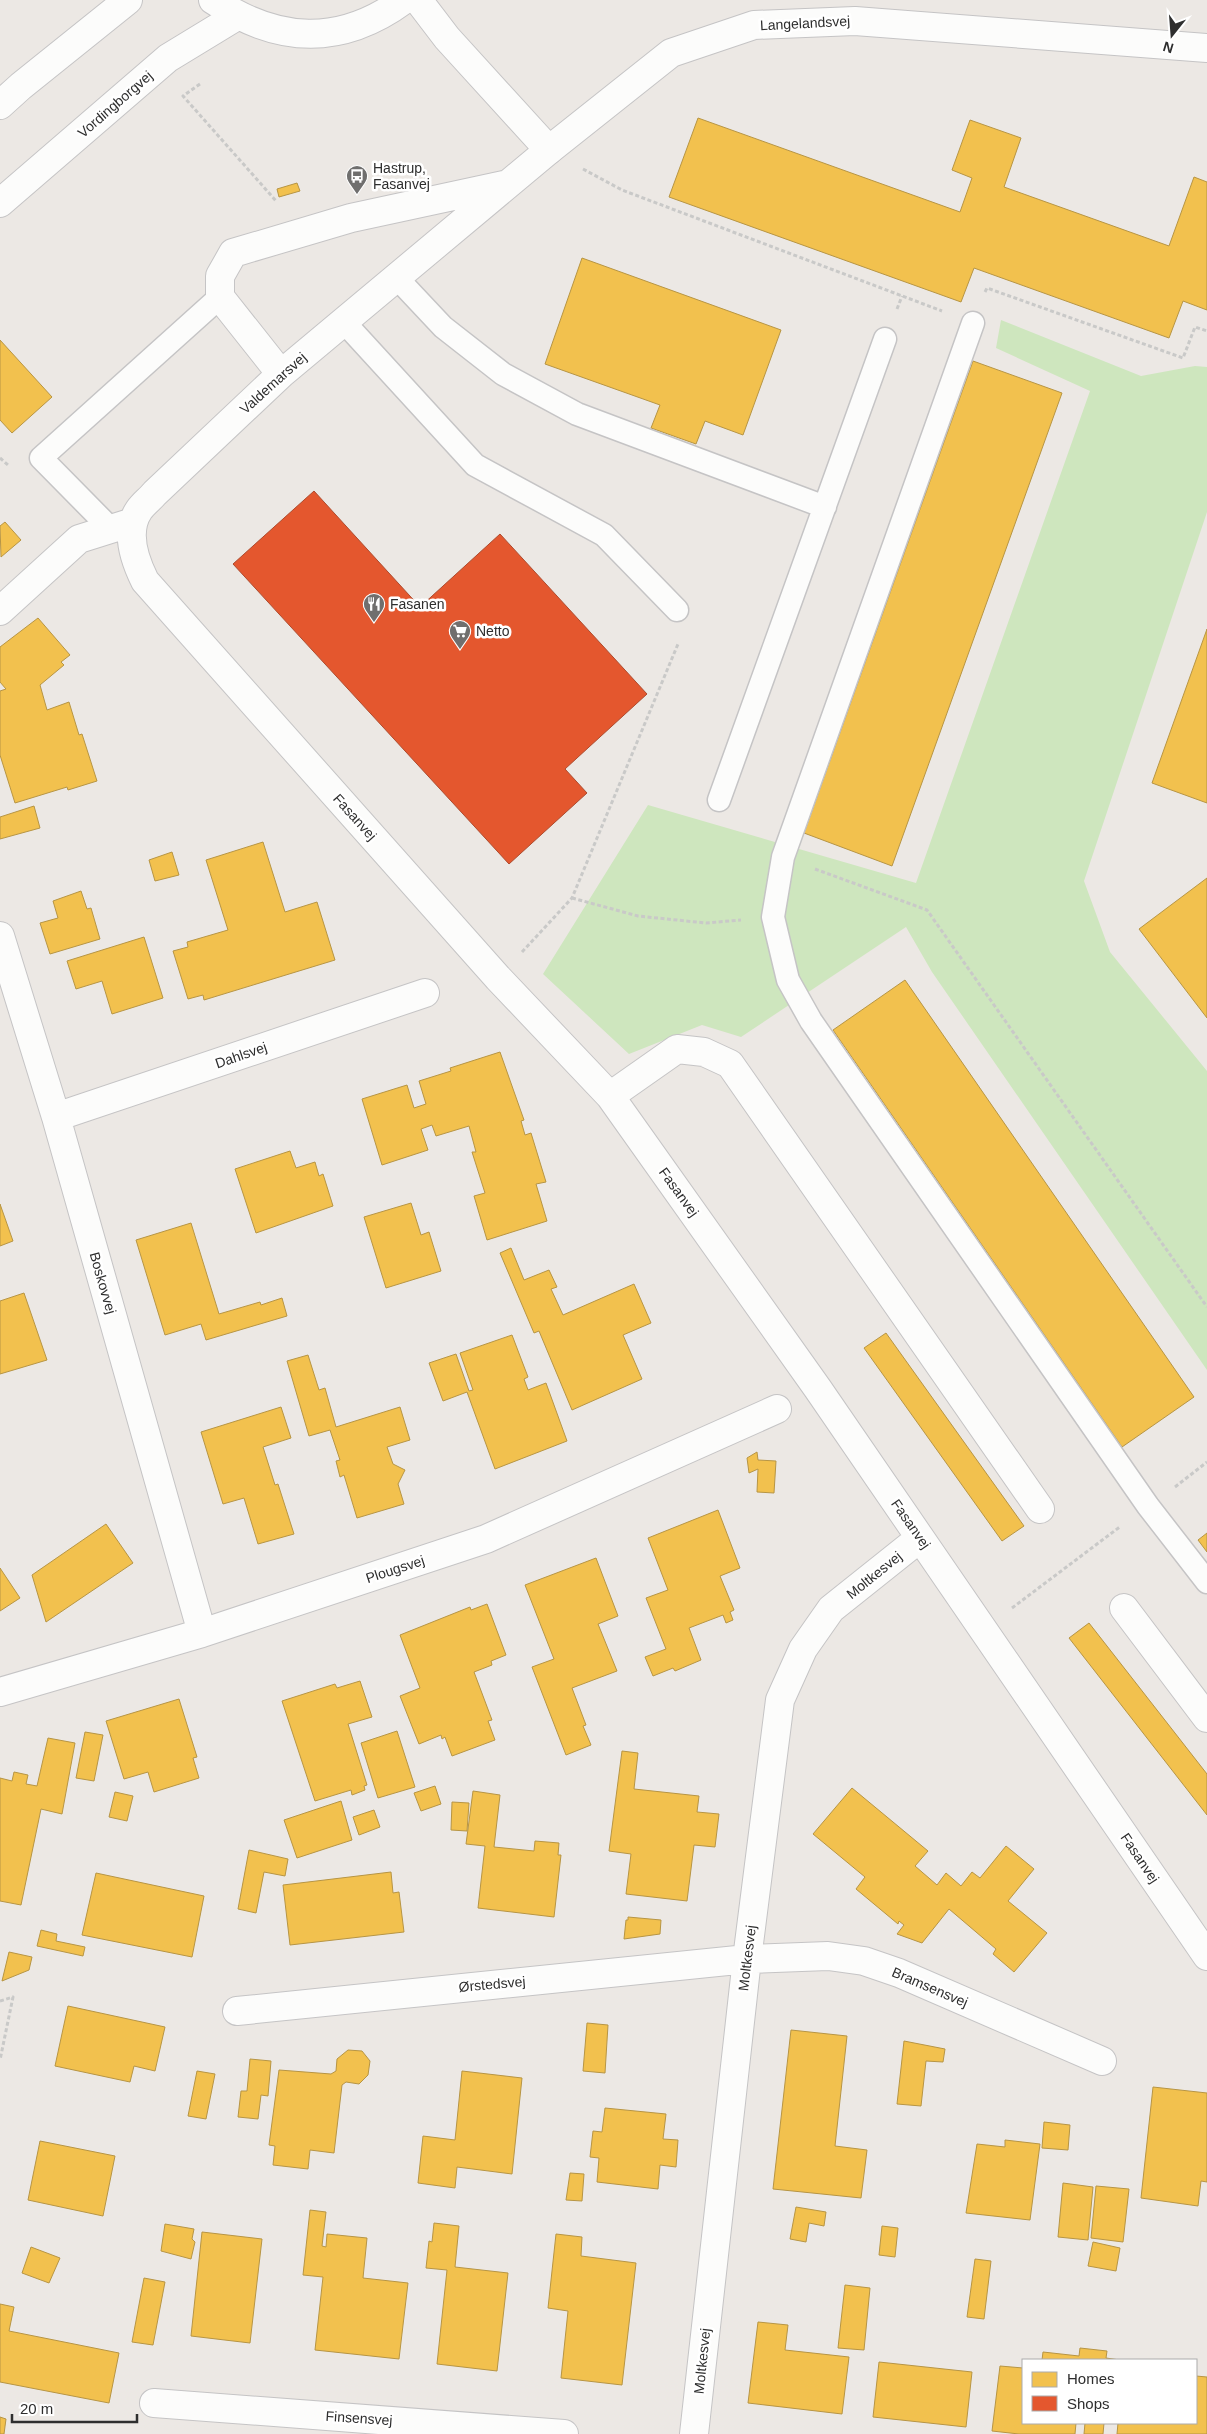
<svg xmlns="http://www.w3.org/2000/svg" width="1207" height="2434" font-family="Helvetica,sans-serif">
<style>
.green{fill:#cee6be}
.homes{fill:#f2c14e;stroke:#b79544}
.shops{fill:#e4572e;stroke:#ad4b2e}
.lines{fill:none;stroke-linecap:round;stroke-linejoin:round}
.service-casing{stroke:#c5c4c5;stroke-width:25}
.minor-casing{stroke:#c5c4c5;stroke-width:30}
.tertiary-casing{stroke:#c5c4c5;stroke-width:30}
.secondary-casing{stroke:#c5c4c5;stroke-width:30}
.path{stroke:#c9c9c8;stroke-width:3;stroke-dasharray:4 2.5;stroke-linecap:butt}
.service{stroke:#fcfcfb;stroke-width:22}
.minor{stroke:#fcfcfb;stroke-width:28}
.tertiary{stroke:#fcfcfb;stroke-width:28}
.secondary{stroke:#fcfcfb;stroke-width:28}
.labels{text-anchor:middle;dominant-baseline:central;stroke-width:5;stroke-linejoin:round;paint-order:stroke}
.street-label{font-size:14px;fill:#2e2e2e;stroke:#fff}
.poi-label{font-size:14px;fill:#2e2e2e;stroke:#fff;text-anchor:start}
</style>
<rect width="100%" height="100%" fill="#ece8e4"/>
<path class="green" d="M1001,320l140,56 54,-10 12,1v145l-123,369 26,71 97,119v299l-275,-398 -26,-45 -165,110 -39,-12 -73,29 -86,-80 105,-169 268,78 174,-492 -94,-43z"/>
<path class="homes" d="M698,118l262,94 12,-34 -20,-8 18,-50 51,18 -17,49 165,59 25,-69 13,5v128l-24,-9 -14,37 -195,-70 -13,34 -292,-105z
M297,183l3,8 -21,6 -2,-8z
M582,258l199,72 -38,105 -38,-14 -9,23 -45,-16 9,-23 -115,-41z
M0,340l52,57 -40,36 -12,-13z
M973,361l89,32 -170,473 -88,-33z
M5,522l16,18 -20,17 -1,-31z
M38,618l32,37 -9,7 3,3 -24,20 7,25 22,-8 10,33 3,-1 15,47 -29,9 -1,-3 -52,16 -15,-48v-64l6,-2 -6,-7v-35z
M1207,629v174l-55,-20z
M34,806l6,22 -40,11v-22z
M263,842l22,70 32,-10 18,58 -131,40 -1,-5 -15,4 -15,-48 15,-4 -1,-5 41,-12 -22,-70z
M172,852l7,23 -24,6 -6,-21z
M1207,878v140l-68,-89z
M81,891l6,18 4,-1 9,31 -50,15 -10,-31 18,-5 -5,-17z
M144,937l19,61 -51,16 -10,-33 -26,8 -9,-28z
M905,980l289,417 -72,50 -289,-417z
M500,1052l24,68 -3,1 4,14 6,-2 15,49 -10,2 11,37 -60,19 -13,-44 11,-3 -13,-41h4l-7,-26 -33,10 -4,-11 -11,4 7,21 -46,15 -20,-66 45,-14 7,23 12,-4 -7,-23 32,-10 -1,-3z
M290,1151l6,17 19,-6 4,14 4,-2 10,32 -77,27 -21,-64z
M411,1203l10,32 8,-3 12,39 -55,17 -22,-71z
M0,1204l13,37 -13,5z
M191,1223l28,91 41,-12 1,3 21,-7 5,18 -81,24 -5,-16 -36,11 -29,-95z
M511,1248l13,32 25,-10 8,17 -6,2 12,26 71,-31 17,39 -28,12 19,44 -70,31 -33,-79 -5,2 -34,-80z
M24,1293l23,67 -47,14v-73z
M886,1333l138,193 -22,15 -138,-193z
M512,1335l16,42 -4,2 4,11 18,-7 21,58 -72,28 -28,-77 -24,9 -14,-38 27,-9 13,37 4,-1 -13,-37z
M308,1355l11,35 6,-2 11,39 64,-20 10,33 -23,7 6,17 12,6 -7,14 6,20 -47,14 -13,-43 -4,2 -4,-16 4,-1 -10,-30 -21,6 -22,-75z
M281,1407l10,31 -28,9 12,38 3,-1 16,50 -36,10 -14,-46 -21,6 -22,-72z
M757,1452l1,8 18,1 -2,32 -17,-1 1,-23 -9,4 -2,-15z
M718,1510l22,58 -20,8 14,34 -4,2 3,8 -7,3 -3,-8 -34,13 12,32 -26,11 -2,-3 -20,8 -8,-19 21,-8 -20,-51 22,-8 -20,-52z
M106,1524l27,39 -87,59 -14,-47z
M1207,1533v19l-9,-12z
M596,1558l22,58 -20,8 19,47 -45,17 14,37 -3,1 8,19 -25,10 -34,-88 22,-8 -29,-74z
M0,1568l20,30 -20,13z
M487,1604l19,51 -15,6 1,4 -18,7 18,48 -4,1 7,19 -43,16 -7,-19 -3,2 -1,-4 -22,9 -19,-48 20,-8 -20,-53 70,-28 1,3z
M1089,1623l118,151v41l-138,-177z
M360,1681l12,36 -24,7 19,61 -3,1 1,4 -13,5 -1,-5 -36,11 -33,-100 53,-17 2,4z
M179,1699l18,58 -4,1 6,20 -45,14 -6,-20 -24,7 -18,-58z
M397,1731l18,56 -37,11 -17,-55z
M85,1732l18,3 -9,46 -18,-3z
M48,1738l27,5 -13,71 -21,-5 -20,96 -21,-4v-123l12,3 2,-9 14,3 -2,9 11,2z
M622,1751l16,2 -4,36 65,7 -2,16 22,2 -4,33 -21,-2 -7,56 -61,-7 5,-40 -22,-3z
M435,1786l6,18 -20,7 -7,-18z
M852,1788l76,63 -13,15 22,19 9,-12 15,13 11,-14 8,6 26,-32 28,23 -26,32 39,32 -33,39 -21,-18 3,-5 -47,-40 -27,34 -25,-9 7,-9 -5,-4 -1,3 -42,-35 9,-12 -52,-43z
M473,1791l27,4 -6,52 40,4 1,-10 24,2 -1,12h3l-7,62 -76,-9 7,-62 -19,-2z
M115,1792l18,4 -6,25 -18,-4z
M341,1801l11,39 -55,18 -13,-38z
M452,1802l17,1 -2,28 -16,-1z
M374,1810l6,17 -21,8 -6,-18z
M249,1850l39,9 -3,17 -21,-4 -8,41 -18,-4z
M391,1872l2,21 6,-1 5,40 -114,13 -7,-60z
M96,1873l108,23 -12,61 -110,-22z
M628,1917l33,3 -1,14 -36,5 2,-19h2z
M41,1930l16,4 -1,7 29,6 -2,9 -46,-10z
M9,1952l23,5 -3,13 -27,11z
M68,2006l97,21 -10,44 -21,-5 -4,16 -75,-16z
M587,2023l21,2 -3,48 -22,-2z
M791,2030l56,6 -12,110 32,4 -6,48 -88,-9z
M904,2041l41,8 -2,13 -17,-1 -5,45 -24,-2z
M348,2050l14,1 8,10 -2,14 -9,9 -13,-2 -4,3 -8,68 -24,-3 -2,19 -35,-4 2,-19 -6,-1 10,-75 52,4 5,-3 1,-12z
M250,2059l21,2 -3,35 -7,-1 -3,24 -20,-2 3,-26h6z
M197,2071l18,3 -9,45 -18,-3z
M462,2071l60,7 -10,96 -55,-7 -2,21 -37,-5 5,-47 32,4z
M1153,2087l54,6v89l-6,-1 -3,25 -57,-8z
M605,2108l61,6 -3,25 15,1 -2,27 -16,-2 -2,24 -61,-7 2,-24 -9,-1 3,-26 9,1z
M1044,2122l26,3 -2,25 -26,-2z
M1005,2140l35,4 -10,76 -64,-7 11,-69 28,3z
M40,2141l75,15 -12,60 -75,-16z
M570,2173l14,1 -2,27 -16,-1z
M1063,2183l30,4 -5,53 -30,-3z
M1096,2186l33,3 -6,53 -32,-4z
M796,2207l30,5 -2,14 -15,-3 -3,19 -16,-3z
M310,2210l16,2 -4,34 4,1 1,-13 40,4 -4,40 45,5 -9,76 -84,-9 8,-73 -20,-2z
M434,2223l25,3 -4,41 53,6 -11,98 -60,-7 10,-94 -21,-2 3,-27 3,1z
M165,2224l29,5 -2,10 3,3 -4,17 -30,-8z
M882,2226l16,2 -3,29 -16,-2z
M202,2232l60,7 -12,104 -59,-7z
M556,2234l26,3 -1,19 55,7 -14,122 -61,-7 7,-67 -20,-3z
M1093,2242l27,6 -4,23 -28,-5z
M31,2247l29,11 -11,25 -27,-10z
M975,2259l16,2 -7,58 -17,-2z
M144,2278l21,4 -12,63 -21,-3z
M845,2285l25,3 -6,62 -26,-2z
M0,2304l14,3 -5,24 110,22 -10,50 -109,-21z
M758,2322l30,3 -3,25 64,7 -7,57 -94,-11z
M1080,2348l27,3 -1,7 14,2h-78l1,-8 36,4z
M879,2362l93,10 -6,55 -93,-10z
M1000,2366l23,2v55h53l-1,11h-56l-27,-3z
M1196,2376l11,1v57h-90l1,-11h78z
M0,2417l6,2 -2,15h-4z
M1085,2423h19l-1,11h-19z"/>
<path class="shops" d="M314,491l106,116 80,-73 147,160 -82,75 22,24 -78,71 -276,-300z"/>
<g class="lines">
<g class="service-casing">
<path id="service" d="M396,277l47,50 60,47 74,40 248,93
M344,322l131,143 129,70 73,75
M973,323l-190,534 -10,60 15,63 23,41 337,485 59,76
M111,529l-70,-71 179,-161
M719,800l166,-461"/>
</g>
<g class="minor-casing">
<path id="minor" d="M549,150l-268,224 -126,119c-5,6 -12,11 -16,17 -15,22 -4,51 6,71l353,397 112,118 208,293 389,567
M281,374l-61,-77v-21l13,-23 118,-35 153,-33
M0,611l79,-72 54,-17
M0,936l56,181 146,516
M610,1096l67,-47 27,3 26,12 310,445
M56,1117l369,-124
M1124,1608l83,110
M0,1692l202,-59 284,-94 291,-130
M237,2011l510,-52 81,-3 36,5 35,12 203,88
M154,2403l410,31
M694,2434l53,-475 33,-259 23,-51 28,-40 89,-71"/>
</g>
<g class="tertiary-casing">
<path id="tertiary" d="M418,0l29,38 102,112 122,-97 83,-28 101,-4 352,27"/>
</g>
<g class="secondary-casing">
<path id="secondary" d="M213,0c64,43 127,47 191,0
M0,105l21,-19 107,-86
M0,203l168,-145 69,-42"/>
</g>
<path class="path" d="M200,84l-17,12 94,106
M583,169l39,21 320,121
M985,292l2,-4 196,70 12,-31 12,4
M897,309l5,-13
M0,458l8,7
M815,869l112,41 280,397
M572,898l66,18 68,7 35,-3
M522,952l50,-54 106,-254
M1175,1487l32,-25
M1012,1608l109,-82
M0,2001l13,-4 -13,63"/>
<use href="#service" class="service"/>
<use href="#minor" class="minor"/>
<use href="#tertiary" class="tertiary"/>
<use href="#secondary" class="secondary"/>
</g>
<defs>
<g id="bus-pin" transform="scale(1.125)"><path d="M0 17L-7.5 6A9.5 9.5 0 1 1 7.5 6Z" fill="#706f6e" stroke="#fff"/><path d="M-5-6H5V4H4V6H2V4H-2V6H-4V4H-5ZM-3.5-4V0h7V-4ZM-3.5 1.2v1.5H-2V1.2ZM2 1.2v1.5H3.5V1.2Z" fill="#fff"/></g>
<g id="restaurant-pin" transform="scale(1.125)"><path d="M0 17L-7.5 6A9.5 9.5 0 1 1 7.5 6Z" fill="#706f6e" stroke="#fff"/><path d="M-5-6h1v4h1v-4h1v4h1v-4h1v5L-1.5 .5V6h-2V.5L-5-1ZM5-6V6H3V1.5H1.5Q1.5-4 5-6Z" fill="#fff"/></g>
<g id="supermarket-pin" transform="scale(1.125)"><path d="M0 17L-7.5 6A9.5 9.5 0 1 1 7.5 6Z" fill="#706f6e" stroke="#fff"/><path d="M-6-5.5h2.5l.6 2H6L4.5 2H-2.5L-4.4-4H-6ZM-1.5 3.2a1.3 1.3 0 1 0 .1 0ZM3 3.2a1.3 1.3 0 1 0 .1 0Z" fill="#fff"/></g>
</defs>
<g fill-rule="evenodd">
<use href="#bus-pin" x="357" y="176"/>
<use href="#restaurant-pin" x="374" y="604"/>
<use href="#supermarket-pin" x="460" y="631"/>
</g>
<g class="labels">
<g class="street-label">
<text transform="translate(805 23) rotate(-3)">Langelandsvej</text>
<text transform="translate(115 104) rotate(-41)">Vordingborgvej</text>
<text transform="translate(273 383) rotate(-42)">Valdemarsvej</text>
<text transform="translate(355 817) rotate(48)">Fasanvej</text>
<text transform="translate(241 1055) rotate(-19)">Dahlsvej</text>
<text transform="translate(679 1192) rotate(54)">Fasanvej</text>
<text transform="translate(103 1283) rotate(74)">Boskovvej</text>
<text transform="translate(911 1524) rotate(55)">Fasanvej</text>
<text transform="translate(395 1569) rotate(-18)">Plougsvej</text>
<text transform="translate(874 1575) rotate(-39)">Moltkesvej</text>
<text transform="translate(1140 1858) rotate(56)">Fasanvej</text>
<text transform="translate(747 1958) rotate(-83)">Moltkesvej</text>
<text transform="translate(492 1984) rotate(-5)">Ørstedsvej</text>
<text transform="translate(930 1987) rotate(23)">Bramsensvej</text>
<text transform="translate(702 2361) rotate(-84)">Moltkesvej</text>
<text transform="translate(359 2418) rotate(4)">Finsensvej</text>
</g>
<g class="poi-label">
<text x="373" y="168">Hastrup,<tspan x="373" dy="16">Fasanvej</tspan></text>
<text x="390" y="604">Fasanen</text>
<text x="476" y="631">Netto</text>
</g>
</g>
<rect x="1022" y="2359" width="175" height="65" fill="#ffffff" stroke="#ababab"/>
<rect x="1032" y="2372" width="25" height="15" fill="#f2c14e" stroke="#ababab"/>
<text x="1067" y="2384" font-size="15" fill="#2e2e2e">Homes</text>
<rect x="1032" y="2396" width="25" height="15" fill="#e4572e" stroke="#ababab"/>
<text x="1067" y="2409" font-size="15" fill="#2e2e2e">Shops</text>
<g transform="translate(1172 35) rotate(197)" stroke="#ffffff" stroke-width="4" paint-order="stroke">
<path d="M0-4L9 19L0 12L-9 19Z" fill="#2e2e2e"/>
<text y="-8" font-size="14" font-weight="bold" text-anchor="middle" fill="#2e2e2e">N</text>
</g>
<path d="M12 2414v8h125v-8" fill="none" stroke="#2e2e2e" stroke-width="2.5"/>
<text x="20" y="2414" font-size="15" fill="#2e2e2e" stroke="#ffffff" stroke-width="4" paint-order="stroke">20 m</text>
</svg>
